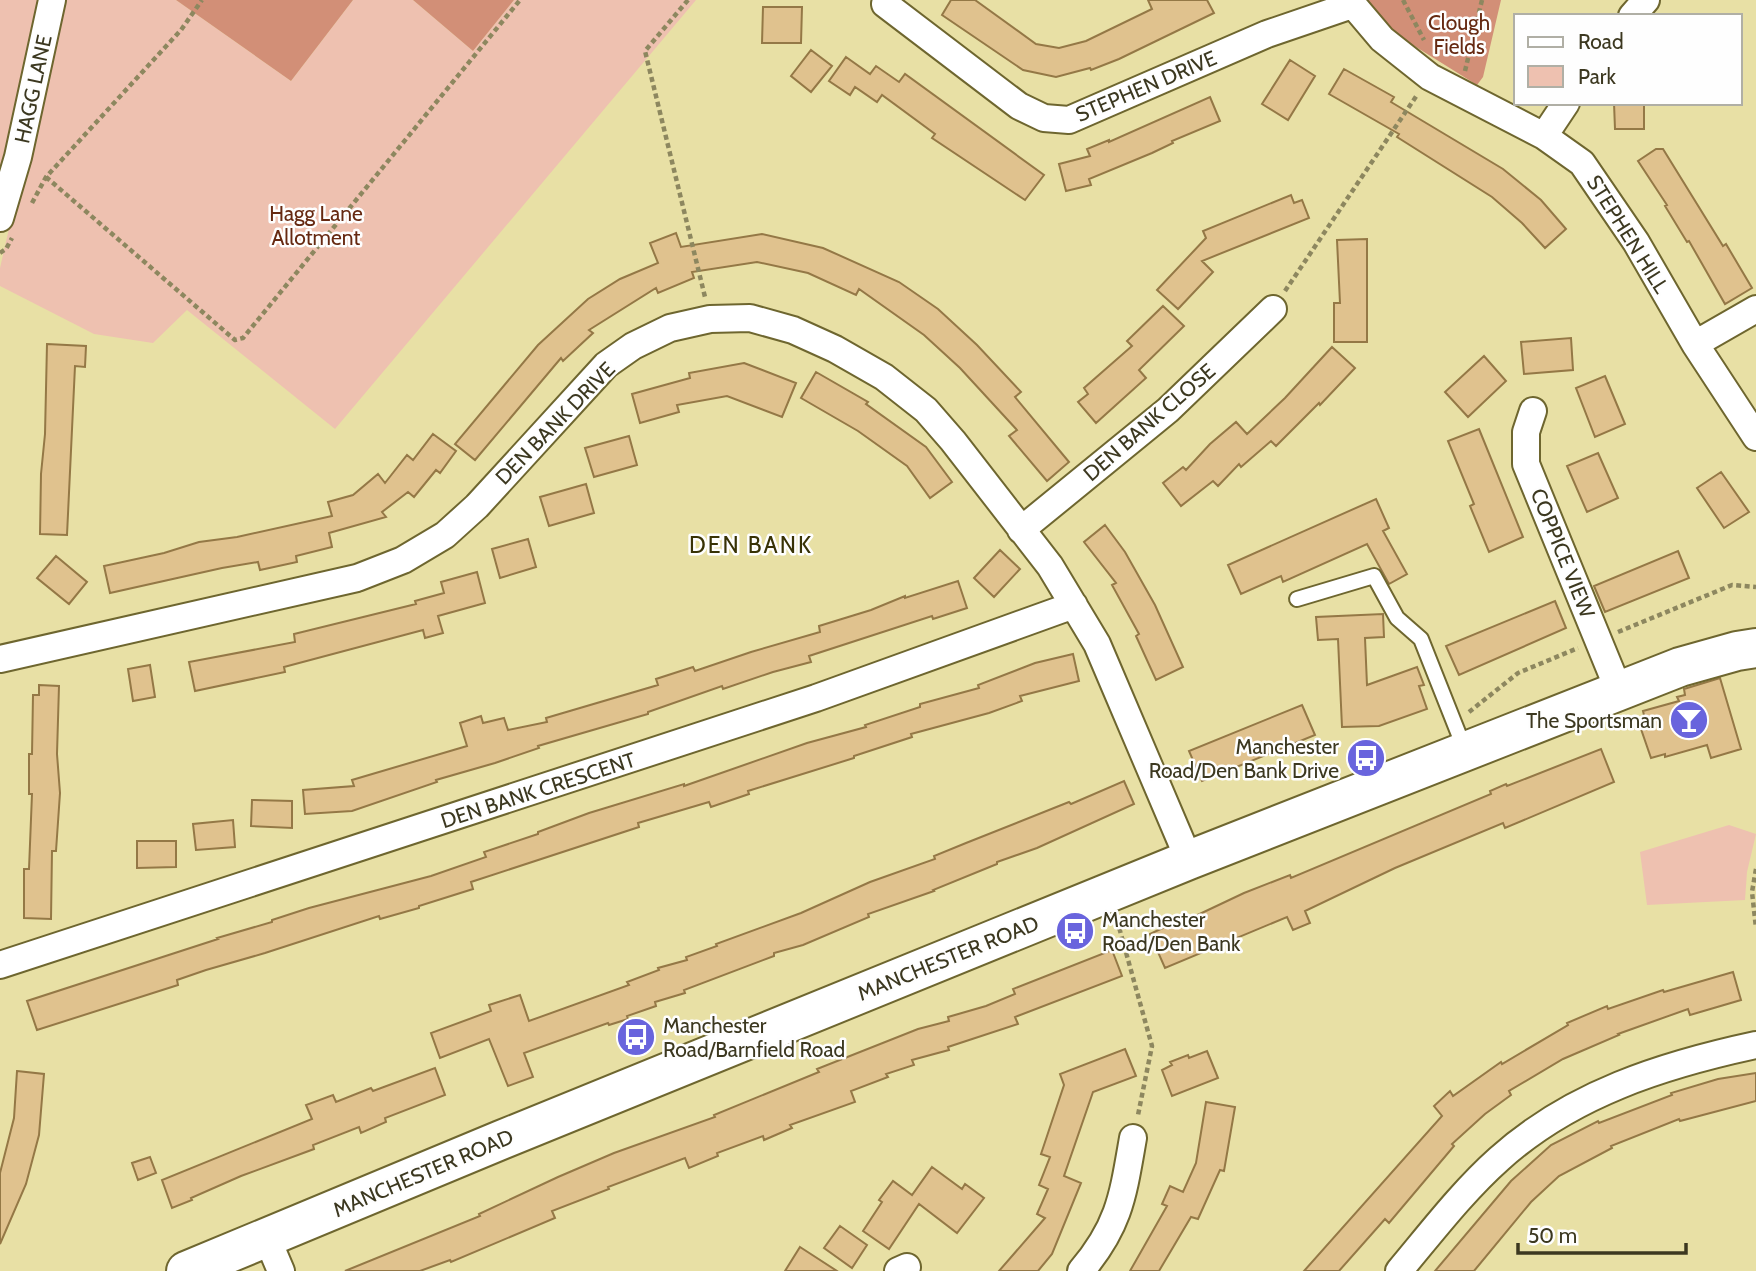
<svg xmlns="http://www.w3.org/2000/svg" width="1756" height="1271" font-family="Cabin,sans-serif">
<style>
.green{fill:#eec1b0}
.forest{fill:#d28f77}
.building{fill:#e0c28e;stroke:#947846;stroke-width:2}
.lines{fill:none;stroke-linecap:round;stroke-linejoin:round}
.service-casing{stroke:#6e662f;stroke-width:18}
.minor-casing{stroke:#6e662f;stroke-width:30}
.primary-casing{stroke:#6e662f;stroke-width:42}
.path{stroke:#8d875f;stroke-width:4.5;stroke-dasharray:5 3.5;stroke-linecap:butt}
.service{stroke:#fff;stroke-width:14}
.minor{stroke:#fff;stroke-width:26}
.primary{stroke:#fff;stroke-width:38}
.labels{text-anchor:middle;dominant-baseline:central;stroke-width:5;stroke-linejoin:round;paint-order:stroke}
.park-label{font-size:21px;fill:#662911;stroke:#fefefe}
.street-label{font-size:21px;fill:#3c3820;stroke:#fefefe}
.poi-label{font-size:21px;fill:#3c3820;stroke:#fefefe;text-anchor:end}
.neighbourhood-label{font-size:23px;letter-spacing:2px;fill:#383205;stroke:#fefefe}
</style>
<rect width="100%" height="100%" fill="#e8e0a5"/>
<path class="green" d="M0,0h40l-40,185z
M61,0h115l115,81 62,-81h60l60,51 41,-51h182l-361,429 -148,-119 -34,33 -59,-9 -94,-48v-18z
M1729,825l27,9 -9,38 -2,28 -98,5 -7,-53z"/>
<path class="forest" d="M176,0h177l-62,81z
M413,0h101l-41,51z
M1364,0h137l-18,77 -6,8 -85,-53z"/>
<path class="building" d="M951,0h24l61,44 23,4 27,-7 66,-32 -4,-9h59l7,13 -95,46 -28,11 -1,-2 -34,9 -33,-7 -81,-55z
M763,7h39l-1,36h-39z
M811,50l21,16 -21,26 -20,-16z
M846,57l24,17 6,-8 23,16 6,-8 139,101 -19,25 -93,-62 3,-4 -53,-39 -5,7 -22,-15 -5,8 -21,-14z
M1290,60l25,16 -27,44 -26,-16z
M1344,69l50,28 -3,5 112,67 38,31 25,29 -21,19 -23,-25 -30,-26 -95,-60 2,-3 -70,-40z
M1210,97l10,24 -48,20 1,2 -21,10 -63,26 2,6 -25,6 -7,-27 31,-8 -3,-7 22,-9v2z
M1614,103h30v26h-29z
M1656,149h7l60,97 3,-2 26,44 -27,16 -36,-63 -2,1 -22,-36 2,-1 -29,-44z
M1291,195l3,8 8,-3 7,18 -107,43 11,11 -35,37 -21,-19 49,-52 -3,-7z
M676,233l5,14 81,-13 61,14 76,34 39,27 39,36 44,47 -6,5 54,65 -22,19 -38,-45 8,-6 -57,-62 -36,-33 -65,-46 -3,6 -48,-22 -51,-11 -65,10 2,6 -36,15 -2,-5 -67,42 4,3 -30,28 -2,-3 -86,102 -20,-16 83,-99 50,-46 32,-20 38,-16 -8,-20z
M1367,239v103h-33v-39h6l-3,-63z
M1163,306l21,20 -45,44 7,8 -50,45 -18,-21 10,-8 -4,-6 48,-42 -5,-5z
M1571,338l2,32 -49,4 -3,-32z
M47,344l39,2 -1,21 -10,-1 -8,169 -27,-1 1,-60 4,-40z
M1332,347l23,21 -35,37 -1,-2 -43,43 -5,-5 -30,26 -2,-3 -21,22 -5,-5 -32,25 -18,-23 20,-16 3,3 24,-26 26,-22 11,12 38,-36z
M1484,356l22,25 -38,36 -23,-25z
M744,363l52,20 -14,34 -55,-21 -50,9 2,7 -39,11 -8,-29 58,-16 -1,-5z
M816,372l52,30 -2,2 60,43 26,35 -22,16 -23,-32 -49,-35 -57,-33z
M1605,376l20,48 -30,13 -19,-49z
M1479,429l44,108 -34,15 -19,-46 4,-2 -26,-63z
M433,434l23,17 -16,22 -4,-3 -22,27 -6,-5 -26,20 4,5 -57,16 3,14 -36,9 1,6 -37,8 -2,-8 -36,6 -112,25 -6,-27 60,-13 35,-11 38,-5 95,-21 -4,-14 25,-7 25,-21 7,9 22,-28 6,5z
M629,436l8,29 -43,12 -9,-29z
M1598,453l20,45 -31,14 -20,-46z
M1721,472l28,40 -25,16 -27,-40z
M586,484l8,29 -45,13 -9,-29z
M1376,499l13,29 -6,3 24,43 -18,10 -22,-40 -84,38 -2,-6 -40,18 -13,-29z
M1105,525l20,27 30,53 28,62 -27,13 -20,-44 3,-2 -27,-49 4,-2 -32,-41z
M528,539l8,28 -36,11 -8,-29z
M1000,550l20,19 -26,28 -20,-19z
M1678,551l11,27 -84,34 -11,-26z
M56,556l31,26 -18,22 -32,-26z
M477,572l8,31 -47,13 5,17 -18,5 -2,-8 -139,37 1,5 -90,19 -6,-29 106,-20 -1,-8 122,-30 -1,-3 29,-8 -3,-11z
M958,581l9,27 -34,11 -1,-3 -123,40 2,6 -38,10 -50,17 -1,-3 -74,26v2l-110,32 1,2 -44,15 -59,17 1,2 -85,29 -47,3 -2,-24 51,-4 -2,-6 115,-34 -7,-23 21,-7 2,7 21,-5 4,12 39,-8 -1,-4 112,-33 -2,-6 37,-12 2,4 56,-19 69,-20 -1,-6 52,-16 34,-14v2z
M1555,601l11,27 -107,47 -13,-29z
M1383,614l1,23 -19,1 2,47 50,-18 7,18 -5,1 8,23 -48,17 -37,1 -4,-88 -20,1 -2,-23z
M1073,654l6,27 -59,15 2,5 -33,12 -78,21 1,3 -58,19v2l-106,33 1,3 -38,13 -2,-5 -71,21 1,4 -168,55 2,7 -54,17v2l-39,11 -1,-3 -114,37 -59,17 -29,10 1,5 -141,45 -10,-29 191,-62 -1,-1 55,-16v-2l37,-12 122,-32 55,-19 -2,-5 54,-18v-2l51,-19 95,-29v2l123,-43 59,-16 -1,-2 55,-18v-3l59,-16 -1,-3 57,-22z
M150,665l5,32 -22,4 -5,-32z
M1720,678l21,71 -30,9 -4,-13 -42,12v-3l-14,4 -10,-29 6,-1 -4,-17 36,-10 -2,-4 8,-2 -1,-6z
M39,685l20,1 -2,68 3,39 -4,58h-4l-1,68 -27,-1v-49h5l3,-75h-3v-40h3l1,-59h6z
M1302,705l13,30 -113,46 -13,-30z
M1601,749l13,33 -109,46 -2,-5 -108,45 -90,43 5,12 -17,7 -6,-13 -122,51 -15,-34 19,-9 1,3 74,-35 46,-18 1,3 200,-84 -1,-3 16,-7 1,2z
M1124,781l10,23 -97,44 -40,14v2l-64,26 1,1 -66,23 1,3 -66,28 -29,8v3l-90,34 1,3 -30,9 1,4 -29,10 1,3 -19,6 -1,-2 -84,30 9,24 -25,9 -19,-47 -49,19 -9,-25 60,-22 -2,-6 31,-10 9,26 100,-36 -2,-3 32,-12 -1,-2 29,-8 -1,-3 31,-11 -1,-2 85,-31 69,-31 65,-23 -1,-3 32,-13 103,-41 2,2z
M252,800l40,1v27l-41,-2z
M233,820l2,27 -39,3 -3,-26z
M137,841h39v26l-39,1z
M1112,950l10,26 -107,41 3,7 -70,23 1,3 -37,10 2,5 -28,9 2,3 -37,14 4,11 -65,23 2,3 -28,12 -1,-4 -46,17 1,3 -29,12 -4,-10 -77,29 1,2 -57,22 3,7 -104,44 -1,-2 -30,11h-75l135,-55 -1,-2 79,-37 56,-24 101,-36 -1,-2 105,-43 -2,-3 101,-40 31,-8 -1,-4 38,-11 29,-12 -2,-5z
M1733,972l8,28 -51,15 -2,-6 -70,25 1,1 -56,24 -54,32 2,4 -26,19 -33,30 2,2 -65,77 -4,-4 -46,52h-35l138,-155 -8,-10 16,-15 3,5 48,-34 1,2 66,-39 -1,-2 40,-17 1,3 55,-19 1,2z
M1125,1049l11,27 -43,16 -29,84 17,7 -29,71 -14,17h-39l46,-53 -8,-4 11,-25 -9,-4 11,-28 -9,-3 23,-69 -4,-11z
M1207,1051l11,27 -46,18 -10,-26 10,-5 -2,-3 18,-7 1,3z
M435,1068l10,27 -60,23 1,4 -25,11 -2,-6 -46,18 1,4 -73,27 -50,22 1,2 -20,8 -10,-28 150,-61 -6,-14 27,-10 3,7 35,-14 2,3z
M17,1071l27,3 -5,61 -13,49 -26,60v-71l14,-55z
M1756,1073v28l-76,20 -1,-2 -68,27 1,2 -53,28 -28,26 -57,69h-39l76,-90 40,-36 47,-24 1,2 73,-28 -1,-2 47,-14z
M1206,1102l29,5 -11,64 -4,-1 -22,49 -7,-2 -32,54h-29l37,-65 -5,-2 8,-18 13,6 13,-29z
M150,1157l6,16 -18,7 -6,-17z
M932,1167l30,22 3,-5 19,14 -27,35 -38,-29 -30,45 -26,-18 19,-29 -3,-2 14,-19 19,14z
M840,1226l27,19 -15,23 -28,-20z
M800,1247l37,24h-52z"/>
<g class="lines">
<g class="service-casing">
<path id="service" d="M1297,599l77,-23 23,42 24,21 44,111"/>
</g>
<g class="minor-casing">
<path id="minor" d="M1349,0l33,39 48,38 114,59 38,27 54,79 59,102 61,93
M885,4l134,102 25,12 25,2 198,-86 85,-29
M1632,16l14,-16
M1544,136l22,-33
M0,218l18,-61 34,-157
M1695,344l61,-35
M1533,411l-7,21v32l93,227
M1021,530l147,-120 105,-101
M0,659l357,-81 46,-18 42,-25 32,-29 129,-141 27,-19 37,-18 40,-9 40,-1 43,12 42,19 49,28 42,33 27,31 97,125 47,78 92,216
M0,965l816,-267 258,-93
M267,1238l14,33
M898,1271l9,-4
M1081,1271c39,-46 42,-76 52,-133
M1399,1271c32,-38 63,-79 100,-112 72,-65 164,-94 257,-114"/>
</g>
<g class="primary-casing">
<path id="primary" d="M186,1271l315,-131 688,-280 491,-193 57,-16 19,-3"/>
</g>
<path class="path" d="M688,0l-43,51 60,246
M1403,0l21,40
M1465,71l17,-71
M46,177l189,163 8,-2 277,-338
M32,203l14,-26 135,-147 21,-30
M0,253l6,-4 6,-11
M1285,291l132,-196
M1618,632l114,-47 24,2
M1469,712l49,-39 60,-25
M1756,869l-4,23 4,36
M1117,920l35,126 -14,69"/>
<use href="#service" class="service"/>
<use href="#minor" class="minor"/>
<use href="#primary" class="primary"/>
</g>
<defs>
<g id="bar-disc" transform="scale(2.0125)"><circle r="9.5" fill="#6964dd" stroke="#fefefe"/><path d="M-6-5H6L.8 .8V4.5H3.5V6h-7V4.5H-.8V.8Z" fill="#fff"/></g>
<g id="bus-disc" transform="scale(2.0125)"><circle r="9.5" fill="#6964dd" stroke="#fefefe"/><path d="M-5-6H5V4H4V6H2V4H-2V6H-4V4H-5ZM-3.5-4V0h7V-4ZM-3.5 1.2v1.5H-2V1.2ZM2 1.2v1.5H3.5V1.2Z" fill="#fff"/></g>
</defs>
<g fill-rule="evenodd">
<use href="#bar-disc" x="1689" y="720"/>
<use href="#bus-disc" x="1366" y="758"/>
<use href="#bus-disc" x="1075" y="931"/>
<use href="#bus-disc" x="636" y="1037"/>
</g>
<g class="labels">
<g class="park-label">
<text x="1459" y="22">Clough<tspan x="1459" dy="24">Fields</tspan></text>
<text x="316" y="213">Hagg Lane<tspan x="316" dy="24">Allotment</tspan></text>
</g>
<g class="street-label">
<text transform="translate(1146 86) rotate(-23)">STEPHEN DRIVE</text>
<text transform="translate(33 89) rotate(-78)">HAGG LANE</text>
<text transform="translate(1628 234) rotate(58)">STEPHEN HILL</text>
<text transform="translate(1149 422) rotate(-41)">DEN BANK CLOSE</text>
<text transform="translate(555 423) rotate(-46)">DEN BANK DRIVE</text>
<text transform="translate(1563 553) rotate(68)">COPPICE VIEW</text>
<text transform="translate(538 790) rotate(-18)">DEN BANK CRESCENT</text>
<text transform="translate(948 958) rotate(-22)">MANCHESTER ROAD</text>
<text transform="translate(423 1173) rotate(-23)">MANCHESTER ROAD</text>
</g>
<g class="poi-label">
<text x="1662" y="720">The Sportsman</text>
<text x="1339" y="746">Manchester<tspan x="1339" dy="24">Road/Den Bank Drive</tspan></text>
<text x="1102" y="919" text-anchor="start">Manchester<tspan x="1102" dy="24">Road/Den Bank</tspan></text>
<text x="663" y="1025" text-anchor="start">Manchester<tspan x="663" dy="24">Road/Barnfield Road</tspan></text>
</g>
<g class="neighbourhood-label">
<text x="751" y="545">DEN BANK</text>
</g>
</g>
<rect x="1514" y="14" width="228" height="91" fill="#fefefe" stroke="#b0afa5" stroke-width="2"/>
<rect x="1528" y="37" width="35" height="10" fill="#ffffff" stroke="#b0afa5" stroke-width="2"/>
<text x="1578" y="49" font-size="21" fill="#3c3820">Road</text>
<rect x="1528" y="66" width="35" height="21" fill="#eec1b0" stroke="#b0afa5" stroke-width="2"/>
<text x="1578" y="84" font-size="21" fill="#3c3820">Park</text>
<path d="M1518 1243v10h168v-10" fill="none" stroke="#3c3820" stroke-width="3.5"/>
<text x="1528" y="1243" font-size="21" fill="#3c3820" stroke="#fefefe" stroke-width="5" paint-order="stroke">50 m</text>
</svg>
